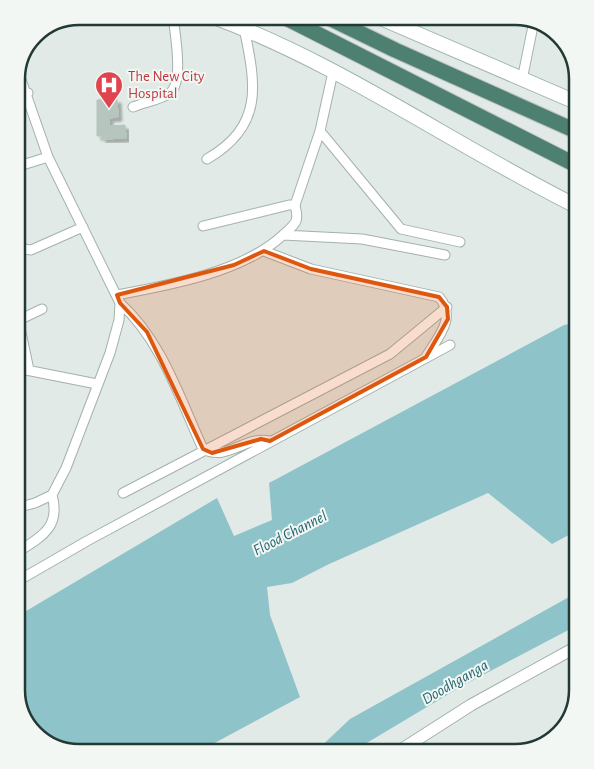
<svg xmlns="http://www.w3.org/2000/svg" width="594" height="769" font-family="'Alegreya Sans',sans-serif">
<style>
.water{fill:#8fc3ca}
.building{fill:#b7c5bf;stroke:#b5c3bd;filter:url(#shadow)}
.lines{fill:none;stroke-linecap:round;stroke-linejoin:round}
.minor-casing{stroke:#a4b1ad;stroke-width:11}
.tertiary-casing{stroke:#a4b1ad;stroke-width:13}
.secondary-casing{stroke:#a1b5ad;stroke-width:16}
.trunk-casing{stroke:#bdc4c2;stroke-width:17}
.minor{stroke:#fff;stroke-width:9}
.tertiary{stroke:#fff;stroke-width:11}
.secondary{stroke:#fff;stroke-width:14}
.trunk{stroke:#4e8072;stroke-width:15}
.marked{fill:#de570e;fill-opacity:0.2;stroke:#de570e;stroke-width:4;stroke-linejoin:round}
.labels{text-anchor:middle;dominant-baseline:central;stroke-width:4;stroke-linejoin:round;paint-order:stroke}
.health-label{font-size:15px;fill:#be3a42;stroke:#f2f7f4;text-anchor:start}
.water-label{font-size:16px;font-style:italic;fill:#24656f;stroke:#f2f7f4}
.rim{fill:none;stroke:#233933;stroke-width:2.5}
</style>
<defs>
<filter id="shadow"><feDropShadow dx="4" dy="4" stdDeviation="1" flood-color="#0004"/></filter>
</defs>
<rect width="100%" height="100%" fill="#e1eae6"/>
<path class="water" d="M578,322v208l-26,14 -64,-51 -161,72 -35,18 -25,4 3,28 30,82 -104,56h-120l-28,-9 -21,-20 -11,-34v-73l201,-119 17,38 38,-16 -3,-37 295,-158z
M578,592v33l-116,61 -112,67h-36l36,-34z"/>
<path class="building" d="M117,99l1,18 -9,1v8l16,-1 1,13 -24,1v-3h-5v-36z"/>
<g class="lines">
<g class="minor-casing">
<path id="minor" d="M522,80l12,-59
M16,95l12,-2
M133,107c12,-5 27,-7 37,-14 14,-11 5,-59 3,-77
M320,131l81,98 59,13
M207,159c57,-33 49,-74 37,-131
M16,167l32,-10
M295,205l25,-74 13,-59
M283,235l79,4 83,16
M16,248l15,2 52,-23
M264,251l47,18 128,28c18,21 -1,40 -13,60
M117,295c54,-10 126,-23 166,-60 4,-4 11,-9 13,-14 2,-5 0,-11 -1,-16h-6l-86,21
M120,303c42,38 60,96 83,146 24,13 43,-14 67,-8
M16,368l81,16
M29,370l-10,-47 2,-4 21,-10
M123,493l267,-139 57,-47
M16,508l19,-5 17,-8 14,-27 44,-115 9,-33 1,-17 -72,-146 -30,-86
M16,553c25,-16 45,-25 36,-58
M16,582l71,-41 363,-196"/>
</g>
<g class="tertiary-casing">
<path id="tertiary" d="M396,753l75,-48 107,-59"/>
</g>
<g class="secondary-casing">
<path id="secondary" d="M211,16c129,47 244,130 367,191
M376,16l202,87"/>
</g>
<g class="trunk-casing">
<path id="trunk" d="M282,16l296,150
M325,16l70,34 183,82"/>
</g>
<use href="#minor" class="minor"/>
<use href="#tertiary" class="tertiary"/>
<use href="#secondary" class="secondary"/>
<use href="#trunk" class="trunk"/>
</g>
<path class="marked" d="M264,251l47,18 128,28 8,10 1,12 -22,38 -156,84 -9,-2 -49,14 -9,-4 -56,-117 -27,-29 -3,-8 117,-30z"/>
<defs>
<g id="hospital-pin" transform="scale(1.4375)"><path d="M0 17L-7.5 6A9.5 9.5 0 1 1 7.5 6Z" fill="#e0444e" stroke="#f2f7f4"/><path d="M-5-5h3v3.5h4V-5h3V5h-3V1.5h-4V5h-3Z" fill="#fff"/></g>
</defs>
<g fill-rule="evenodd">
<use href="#hospital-pin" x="109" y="85"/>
</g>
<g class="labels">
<g class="health-label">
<text x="128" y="76">The New City<tspan x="128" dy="17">Hospital</tspan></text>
</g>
<g class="water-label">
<text transform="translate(290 533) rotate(-27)">Flood Channel</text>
<text transform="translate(455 682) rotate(-30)">Doodhganga</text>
</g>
</g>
<path d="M0 0H594V769H0ZM79 25H515A54 54 0 0 1 569 79V690A54 54 0 0 1 515 744H79A54 54 0 0 1 25 690V79A54 54 0 0 1 79 25Z" fill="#f2f7f4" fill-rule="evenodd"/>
<path class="rim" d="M79 25H515A54 54 0 0 1 569 79V690A54 54 0 0 1 515 744H79A54 54 0 0 1 25 690V79A54 54 0 0 1 79 25Z"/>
</svg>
